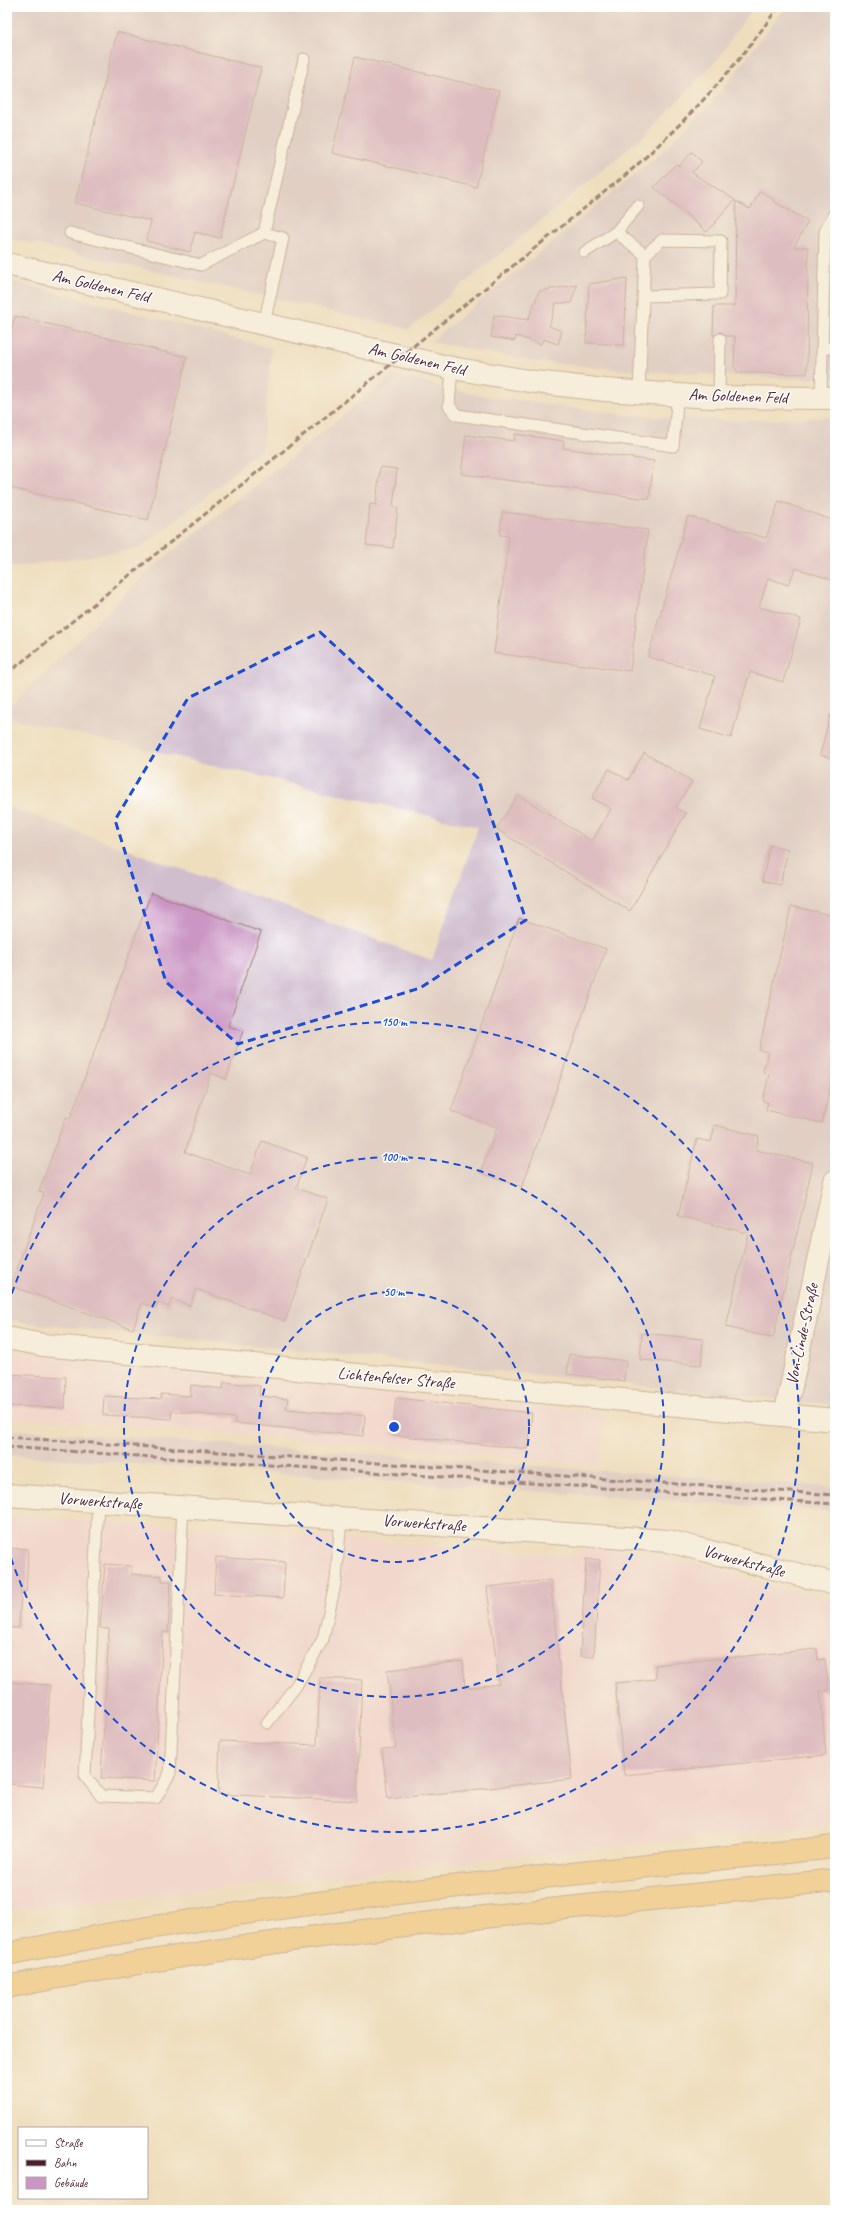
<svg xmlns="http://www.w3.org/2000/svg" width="842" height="2217" font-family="Caveat,sans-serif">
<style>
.built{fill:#f4cfdd}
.industrial{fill:#d0bdcd}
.building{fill:#cb96c4}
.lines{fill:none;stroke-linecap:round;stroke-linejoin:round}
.service-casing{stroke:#9c7e74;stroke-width:13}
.minor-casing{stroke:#9c7e74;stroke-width:24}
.tertiary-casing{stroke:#9c7e74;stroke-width:24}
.trunk-casing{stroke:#9c7e74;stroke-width:24}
.service{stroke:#fff;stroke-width:11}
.minor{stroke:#fff;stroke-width:22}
.tertiary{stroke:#fff;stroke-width:22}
.trunk{stroke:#f5c16b;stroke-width:22}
.rail{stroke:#4a1f2b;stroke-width:3;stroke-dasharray:6 3;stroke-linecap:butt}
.marked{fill:none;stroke:#1d4ed8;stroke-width:3;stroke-dasharray:8 5;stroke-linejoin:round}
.ring{fill:none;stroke:#1d4ed8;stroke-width:2;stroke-dasharray:7 5}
.labels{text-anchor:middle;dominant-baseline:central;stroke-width:3;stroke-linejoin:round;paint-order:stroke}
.street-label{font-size:17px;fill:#4a1f2b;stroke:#fff}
.centre{fill:#1d4ed8;stroke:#fff;stroke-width:2}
.ring-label{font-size:12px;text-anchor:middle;font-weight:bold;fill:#1d4ed8;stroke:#fff;stroke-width:3;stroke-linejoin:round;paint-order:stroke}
</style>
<rect width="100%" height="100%" fill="#fff"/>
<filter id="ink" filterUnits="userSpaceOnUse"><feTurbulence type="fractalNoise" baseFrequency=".025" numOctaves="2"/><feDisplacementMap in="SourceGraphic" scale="8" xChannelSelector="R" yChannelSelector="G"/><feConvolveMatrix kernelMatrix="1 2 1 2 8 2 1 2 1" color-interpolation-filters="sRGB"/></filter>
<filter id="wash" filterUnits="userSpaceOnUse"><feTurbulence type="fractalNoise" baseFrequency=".012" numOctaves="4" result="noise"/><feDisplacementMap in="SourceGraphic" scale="16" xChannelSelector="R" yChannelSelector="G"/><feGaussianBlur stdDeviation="0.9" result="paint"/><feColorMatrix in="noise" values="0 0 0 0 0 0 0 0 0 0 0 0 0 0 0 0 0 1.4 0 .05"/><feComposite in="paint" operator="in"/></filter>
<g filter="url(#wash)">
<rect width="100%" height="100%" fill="#efdebe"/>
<path class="built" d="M7,1351l116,16 483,46 -7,52 -409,-35 -183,-12z
M7,1515l570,41 11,-10 58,7 66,13 66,23 57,12v222l-828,88z"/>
<path class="industrial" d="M7,7h746l-36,53 -72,75 -236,194 -402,-91z
M786,7h49v371l-37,1 -175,-9 -84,-8 -109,-20 231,-189 55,-56z
M7,280l265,68 -10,100 -61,52 -62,49 -132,19z
M394,375l79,19 152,21 105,6 105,-4v988l-809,-82 -19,-3v-514l425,154 46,-133 -471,-110v-7l147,-144z
M7,1429l828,58v25l-828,-57z"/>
<g id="blocks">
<path class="building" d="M117,32l144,36 -41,170 -25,-6 -5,20 -44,-11 5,-20 -76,-18z
M355,57l144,34 -23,96 -144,-34z
M692,152l10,10 -10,11 43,27 -28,32 -53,-45 22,-23 3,2z
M760,191l14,9 -1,1 35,20 -14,26h14l-1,127 -69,-1 -4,-7 1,-30h-9l-5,-4 -8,4 1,-30h21l1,-105 14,8z
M627,278l-3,67 -38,-2 3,-59z
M577,285l-6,18h-15l-7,23 13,5 -4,13 -15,-5 -2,5 -25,-8 -1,5 -24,-4 3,-22 34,5 11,-29z
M15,316l172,41 -39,163 -141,-33v-139z
M515,434l49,7 -1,7 91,13 -5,38 -188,-25 5,-39 48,6z
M380,467l17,2 -4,38 5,1 -5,40 -27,-3 4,-41 6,1z
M779,501l56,20v60l-39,-13 -8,17 -20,-7 -9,29 42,12 -18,63 -33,-10 -19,66 -31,-9 15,-53 -67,-19 40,-141 78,22z
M502,512l146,18 -18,141 -136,-18 15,-117 -9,-1z
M830,715l5,1v43l-15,-4z
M644,753l48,28 -16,27 10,5 -56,98 -134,-82 22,-34 74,46 19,-32 -19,-11 17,-29 19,11z
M770,845l18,4 -8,36 -18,-4z
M151,893l110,39 -33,94 15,5 -17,48 -15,-6 -26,79 65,23 12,-34 45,16 -11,31 32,11 -43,122 -89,-32 -6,17 -18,-7 -3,8 -12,-5 -1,6 -14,-5 -9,26 -122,-43 33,-93 -5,-2 27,-74 4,2z
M791,906l44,10v150l-13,57 -56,-13 2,-8 -5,-1 6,-27 -6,-2 5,-20 -9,-2z
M519,918l87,31 -84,238 -41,-14 16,-46 -46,-16z
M715,1125l44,11 -3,14 57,13 -40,175 -47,-11 22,-94 -70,-17 19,-77 14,3z
M642,1333l61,6 -2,26 -61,-5z
M569,1354l57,7 -2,20 -57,-7z
M7,1374l59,3 -1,31 -58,-2z
M224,1382l36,4 -1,10 29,3 -2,10 79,7 -2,20 -129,-13 1,-5 -63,-7 -1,8 -68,-4 1,-19 57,3v-5l29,2 1,-11 32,4z
M396,1398l136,15 -4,36 -136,-14z
M7,1548l21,1 -2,43h-5l-2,36h-12z
M216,1557l69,5 -2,36 -69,-4z
M586,1559l14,1 -6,97 -14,-1z
M105,1564l26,2v8l31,2v5h9l-3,52 -5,-1 -8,149 -54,-3 8,-149 -9,-1z
M550,1580l22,199 -184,20 -6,-50 14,-1 -9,-78 76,-9 2,27 34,-4 -12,-97z
M817,1649l1,11 7,-1 4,32h-9l6,64 -202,20 -9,-92 41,-4 -1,-14z
M320,1678l42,2 -5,121 -139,-7 2,-53 97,4z
M7,1682l43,3 -7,102 -36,-3z"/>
</g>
</g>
<g filter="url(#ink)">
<use href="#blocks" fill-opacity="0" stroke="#9c7e74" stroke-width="1"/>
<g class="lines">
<g class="service-casing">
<path id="service" d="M616,232l29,23 -6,137
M70,233l131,32 63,-32
M585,252l31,-20 22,-26
M643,296l77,-2 1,-53 -59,-1 -17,15
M264,324l19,-86 -19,-5 40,-174
M822,348h13
M452,368l-3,38 8,9 216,31 5,-52
M719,397l1,-58
M821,398l4,-167 10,-19
M98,1501l-13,275 16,20 55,2 14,-25 13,-266
M267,1723l29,-37 27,-47 13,-59 5,-62"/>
</g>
<g class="minor-casing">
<path id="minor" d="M7,264l445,104 83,14 70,8 105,7 125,1
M7,1338l36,7 792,75
M785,1415l50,-234"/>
</g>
<g class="tertiary-casing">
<path id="tertiary" d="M7,1495l661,46 167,43"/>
</g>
<g class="trunk-casing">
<path id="trunk" d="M7,1954c273,-56 551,-78 828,-107
M7,1987c273,-55 551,-77 828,-107"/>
</g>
<use href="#service" class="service"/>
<use href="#minor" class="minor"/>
<use href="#tertiary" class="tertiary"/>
<use href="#trunk" class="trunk"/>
<path class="rail" d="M7,674l621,-501c56,-50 107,-103 150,-166
M7,1437l828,58
M7,1447l828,57"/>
</g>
</g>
<path d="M0 0H842V2217H0ZM320,632l158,146 48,142 -106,68 -182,56 -72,-62 -51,-162 73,-122z" fill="#efdebe" fill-opacity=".55" fill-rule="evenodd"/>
<path class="marked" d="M320,632l158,146 48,142 -106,68 -182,56 -72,-62 -51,-162 73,-122z"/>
<g class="ring">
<circle cx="394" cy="1427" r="135"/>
<circle cx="394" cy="1427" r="270"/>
<path d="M8 1305A405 405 0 1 1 8 1549"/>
</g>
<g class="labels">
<g class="street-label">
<text transform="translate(101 286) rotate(13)">Am Goldenen Feld</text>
<text transform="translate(417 359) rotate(13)">Am Goldenen Feld</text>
<text transform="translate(738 396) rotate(2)">Am Goldenen Feld</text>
<text transform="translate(802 1334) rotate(-78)">Von-Linde-Straße</text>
<text transform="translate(396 1378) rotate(5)">Lichtenfelser Straße</text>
<text transform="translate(100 1501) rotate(4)">Vorwerkstraße</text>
<text transform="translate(424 1523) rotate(4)">Vorwerkstraße</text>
<text transform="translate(744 1561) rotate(15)">Vorwerkstraße</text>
</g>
</g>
<circle cx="394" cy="1427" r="6" class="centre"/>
<g class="ring-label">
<text x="394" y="1026">150 m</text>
<text x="394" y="1161">100 m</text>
<text x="394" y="1296">50 m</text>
</g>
<rect width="842" height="2217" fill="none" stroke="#fff" stroke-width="24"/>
<rect x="18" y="2127" width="130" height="72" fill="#ffffff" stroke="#b7a5aa"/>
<rect x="26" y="2140" width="20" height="6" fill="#ffffff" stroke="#b7a5aa"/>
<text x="54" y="2147" font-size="12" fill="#4a1f2b">Straße</text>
<rect x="26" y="2160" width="20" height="6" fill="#4a1f2b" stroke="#b7a5aa"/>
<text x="54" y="2167" font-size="12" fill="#4a1f2b">Bahn</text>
<rect x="26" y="2177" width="20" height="12" fill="#cb96c4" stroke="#b7a5aa"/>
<text x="54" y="2187" font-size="12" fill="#4a1f2b">Gebäude</text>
</svg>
